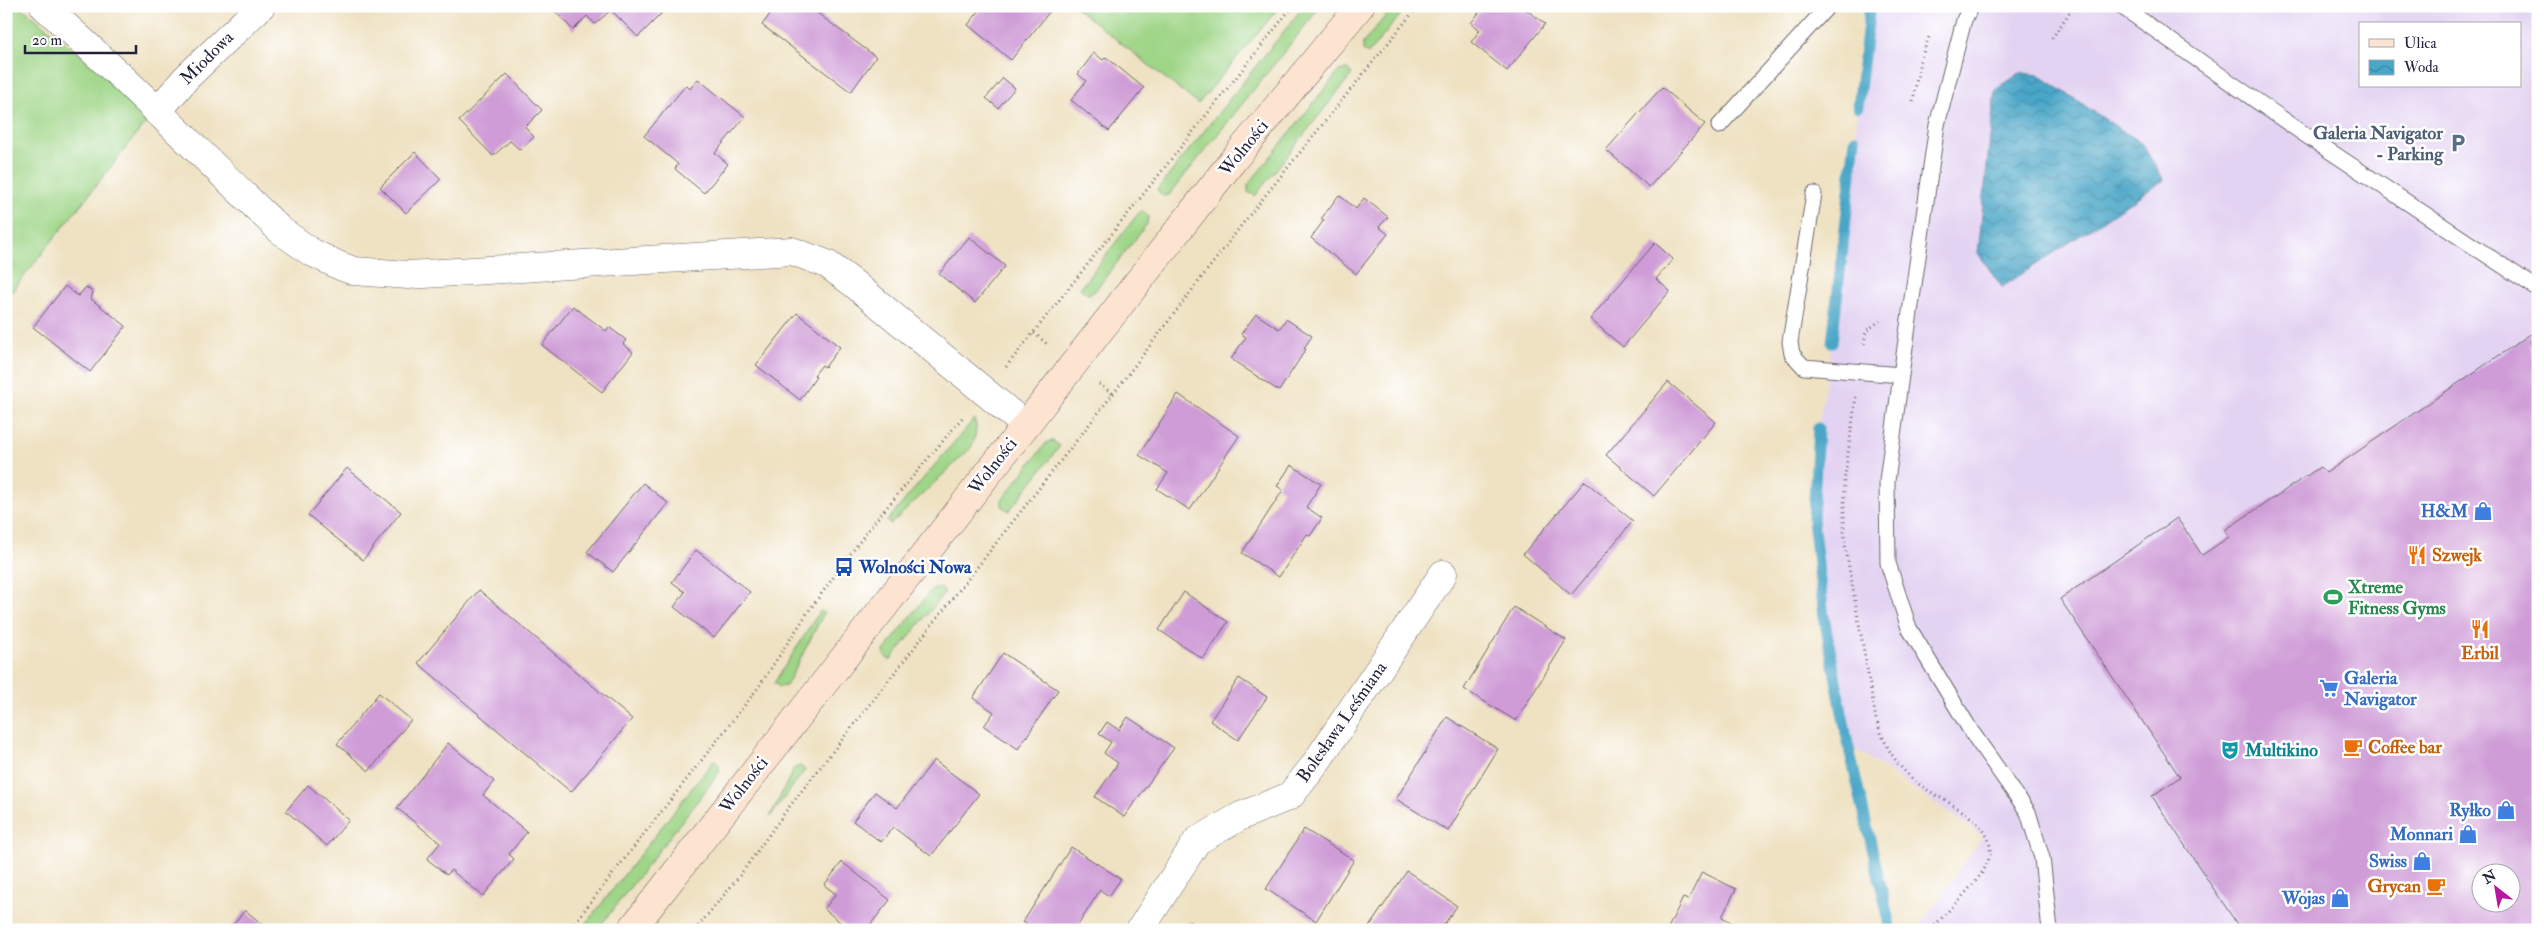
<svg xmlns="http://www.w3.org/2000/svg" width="2544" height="936" font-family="'IM FELL Double Pica',serif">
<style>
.built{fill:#e3d3f2;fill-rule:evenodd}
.grass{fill:#9fd587;stroke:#607c61}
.water{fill:url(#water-waves);stroke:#356481}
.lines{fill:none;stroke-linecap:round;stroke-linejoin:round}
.stream{stroke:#48a6c7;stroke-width:11}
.building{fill:#cf9cd7;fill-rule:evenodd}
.service-casing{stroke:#6a656a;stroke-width:17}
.minor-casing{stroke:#6a656a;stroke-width:29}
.secondary-casing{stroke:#6a656a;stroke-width:29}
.path{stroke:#6a656a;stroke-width:3;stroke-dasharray:1 4;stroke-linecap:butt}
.service{stroke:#fff;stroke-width:15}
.minor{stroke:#fff;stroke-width:28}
.secondary{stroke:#fde4d1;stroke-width:28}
.labels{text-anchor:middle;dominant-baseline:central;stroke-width:5;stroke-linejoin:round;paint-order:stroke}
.street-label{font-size:18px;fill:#22223b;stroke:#fff}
.service-label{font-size:18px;font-weight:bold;fill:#4e5e75;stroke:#fff;text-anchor:end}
.shop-label{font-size:18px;font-weight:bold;fill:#366cbe;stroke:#fff;text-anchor:end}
.food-label{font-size:18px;font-weight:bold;fill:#c56008;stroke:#fff;text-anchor:start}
.transit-label{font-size:18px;font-weight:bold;fill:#164399;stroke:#fff;text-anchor:start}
.leisure-label{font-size:18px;font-weight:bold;fill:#27864d;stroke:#fff;text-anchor:start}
.culture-label{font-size:18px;font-weight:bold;fill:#0d838f;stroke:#fff;text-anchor:start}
</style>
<defs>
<pattern id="water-waves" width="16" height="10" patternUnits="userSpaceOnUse" patternTransform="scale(1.25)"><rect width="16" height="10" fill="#48a6c7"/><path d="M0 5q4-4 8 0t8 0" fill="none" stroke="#3c87a3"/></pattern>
</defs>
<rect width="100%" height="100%" fill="#fff"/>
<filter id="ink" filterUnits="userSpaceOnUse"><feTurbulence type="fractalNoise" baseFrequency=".02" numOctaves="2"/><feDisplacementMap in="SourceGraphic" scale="10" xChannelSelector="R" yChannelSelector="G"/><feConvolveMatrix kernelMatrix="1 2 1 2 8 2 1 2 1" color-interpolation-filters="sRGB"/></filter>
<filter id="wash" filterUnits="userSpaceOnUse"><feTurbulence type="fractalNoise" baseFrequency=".0096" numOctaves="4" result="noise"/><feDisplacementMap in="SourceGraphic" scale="20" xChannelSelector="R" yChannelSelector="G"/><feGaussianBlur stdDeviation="1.12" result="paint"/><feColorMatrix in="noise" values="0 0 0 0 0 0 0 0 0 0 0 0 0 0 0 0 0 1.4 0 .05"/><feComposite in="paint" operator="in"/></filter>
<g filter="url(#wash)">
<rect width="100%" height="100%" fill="#efe2c2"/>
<path class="built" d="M1870,6h668v924h-621l66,-94 -135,-92 -24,-127 -11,-97 5,-92 14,-85zM2360,24h160v62h-160zM2482,874h30v30h-30z"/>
<path class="grass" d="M6,6h14l97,79 31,35 -142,179z
M1074,6h206l-82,98z
M1304,6h17l-152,189 -6,1 -6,-6z
M1394,6h14l-40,48 -5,-4v-7z
M1346,69l6,5 -97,122 -7,-4v-7l91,-114z
M1141,210l7,6 -1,8 -53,68 -6,2 -8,-6z
M974,419c5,9 0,20 -3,29l-80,76 -4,-3z
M1053,441l7,5 -51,65 -7,-5v-6l45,-58z
M939,587l6,5 -55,69 -5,-5 -1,-5 48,-62z
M820,611l4,2 -38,73 -6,1 -6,-4z
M714,760l5,5v8l-122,157h-16z
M800,766l5,4 -35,47 24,-49z"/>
<path class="water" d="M2020,73l19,2 103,69 22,36 -162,107 -24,-34 17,-163z"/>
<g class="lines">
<path class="stream" d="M1858,107l12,-101
M1832,343l23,-204
M1818,428l-5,92 11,97 24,127 43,186"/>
</g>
<g id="blocks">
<path class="building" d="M555,6h114l-31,31 -27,-27 -16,14 -8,-8 -14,14 -20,-21z
M776,6h32l68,51 -25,35 -89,-67z
M983,6h71l-43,54 -43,-35z
M1484,6h9l4,3 2,-3h23l23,18 -38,47 -36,-29 9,-12 -9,-7z
M1094,53l9,7 3,-3 38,31 -35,43 -38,-31 15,-19 -8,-7z
M507,74l35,36 -17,17 9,10 -14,13 -10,-9 -17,15 -34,-35z
M1003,78l12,10 -17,20 -12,-10z
M698,79l47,38 -30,36 13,11 -24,29 -29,-24 3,-5 -34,-28 42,-51 4,4z
M1662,87l43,37 -56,63 -43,-37z
M415,152l26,27 -35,34 -26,-26z
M1339,195l17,14 8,-11 24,19 -9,10 9,7 -32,40 -45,-36 13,-18 -3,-1z
M969,237l36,29 -30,37 -36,-29z
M1655,243l18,16 -17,20 14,12 -47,56 -33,-28z
M65,286l13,10 8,-9 7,5 -2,7 35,27 -36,46 -57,-45z
M573,306l33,25 3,-4 17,13 -3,4 10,8 -31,40 -60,-47z
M797,313l43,34 -15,20 -3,-2 -8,10 2,2 -16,23 -44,-35z
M1256,314l23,15 7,-10 26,17 -8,12 2,1 -27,42 -48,-32 15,-22 -5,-3z
M2532,333l2,4 -4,5 8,30v558h-297l-89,-134 28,-19 -120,-178 117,-81 25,37 27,-18 -4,-7 95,-63 6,6zM2482,874h30v30h-30z
M1668,382l48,40 -62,74 -48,-41z
M1178,394l61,42 -49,74 -33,-21 11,-16 -29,-18z
M1291,465l30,19 -15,23 16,11 -12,18 -3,-2 -28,43 -37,-24 41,-63 -6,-4z
M347,468l54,44 -38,48 -55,-45z
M1585,481l48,40 -62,74 -48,-41z
M643,483l25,20 -55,69 -26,-20z
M696,550l54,42 -36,46 -40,-31 11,-15 -13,-10z
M479,590l153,129 -61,73 -153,-129z
M1184,592l44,30 -25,37 -44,-29z
M1514,607l52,33 -50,81 -52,-32z
M1003,653l55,37 -40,59 -34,-23 10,-14 -21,-14z
M1239,678l28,19 -29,43 -28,-19z
M379,693l32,27 -42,51 -32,-27z
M1128,717l46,31 -50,69 -29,-20 23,-34 -14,-10 7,-11 -12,-8 8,-12 12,8z
M1447,717l51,32 -50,82 -52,-32z
M448,743l46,38 -11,14 44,37 -18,22 5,5 -31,37 -32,-26 -4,5 -20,-16 13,-16 -43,-35z
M934,760l45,34 -48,62 -38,-29 -12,15 -28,-21 22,-29 22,16z
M308,785l41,35 -22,26 -41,-35z
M1304,829l50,31 -38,61 -50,-32z
M1071,847l50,32 -12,17 -9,-6 -25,40h-39l-13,-8z
M842,862l48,38 -24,30h-16l-26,-21 12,-15 -12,-9z
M1407,871l50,35 -17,24h-73z
M1702,872l34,17 -14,28 12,7 -3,6h-64l16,-32 5,2z
M245,910l24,20h-40z
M1190,921l12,9h-17z"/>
</g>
</g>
<g filter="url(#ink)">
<use href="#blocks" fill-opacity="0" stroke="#6a656a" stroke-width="1"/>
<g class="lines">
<g class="service-casing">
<path id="service" d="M1971,6l-7,14 -27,105 -36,250 -14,106 1,82 21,65 62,103 57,81 14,46 8,72
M2121,6l183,128 234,155
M1719,126l109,-120
M1814,194l-24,148 2,12 12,13 97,8"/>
</g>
<g class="minor-casing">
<path id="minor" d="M44,6l80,73 156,151 31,22 29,14 14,5 54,4 384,-24 35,13 26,19 172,142
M157,112l29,-34 75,-72
M1140,930l57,-89 44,-25 49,-20 23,-29 130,-193"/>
</g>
<g class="secondary-casing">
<path id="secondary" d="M631,930l603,-771 126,-153"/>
</g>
<path class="path" d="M2052,38l22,-32
M1913,101l7,-40 9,-24
M1034,333l13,11
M1864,344l2,-13 14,-10
M1006,367l287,-361
M1099,384l14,10
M1856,397l-12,85v57l32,180c8,25 20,47 40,63 26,21 91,41 70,84 -9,18 -41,47 -55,64
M569,930l189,-242 50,-76 63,-86 92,-109
M695,930l43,-52 48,-67 327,-417 131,-172 174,-216"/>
<use href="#service" class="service"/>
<use href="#minor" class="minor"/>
<use href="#secondary" class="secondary"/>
</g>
</g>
<defs>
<g id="parking-bare" transform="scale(1.5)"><path d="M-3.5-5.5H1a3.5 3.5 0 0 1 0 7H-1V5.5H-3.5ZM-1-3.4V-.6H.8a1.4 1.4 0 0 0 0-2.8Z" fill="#5c6f8a" stroke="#fff" stroke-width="2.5" paint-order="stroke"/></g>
<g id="shop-bare" transform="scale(1.5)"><path d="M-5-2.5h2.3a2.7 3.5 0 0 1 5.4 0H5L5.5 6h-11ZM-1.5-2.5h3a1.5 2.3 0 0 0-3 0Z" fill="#3f7fe0" stroke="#fff" stroke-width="2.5" paint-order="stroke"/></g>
<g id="restaurant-bare" transform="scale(1.5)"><path d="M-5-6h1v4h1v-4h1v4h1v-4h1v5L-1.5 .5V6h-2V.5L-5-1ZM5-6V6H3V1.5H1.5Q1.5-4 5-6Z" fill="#e8710a" stroke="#fff" stroke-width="2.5" paint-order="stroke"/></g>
<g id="bus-bare" transform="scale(1.5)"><path d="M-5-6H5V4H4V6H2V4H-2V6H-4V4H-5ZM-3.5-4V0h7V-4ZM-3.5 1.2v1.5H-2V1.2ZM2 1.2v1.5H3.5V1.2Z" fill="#1a4fb4" stroke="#fff" stroke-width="2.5" paint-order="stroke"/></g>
<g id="stadium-bare" transform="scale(1.5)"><path d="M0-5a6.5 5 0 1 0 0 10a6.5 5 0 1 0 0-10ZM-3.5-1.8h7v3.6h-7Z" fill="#2e9e5b" stroke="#fff" stroke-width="2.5" paint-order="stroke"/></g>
<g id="supermarket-bare" transform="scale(1.5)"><path d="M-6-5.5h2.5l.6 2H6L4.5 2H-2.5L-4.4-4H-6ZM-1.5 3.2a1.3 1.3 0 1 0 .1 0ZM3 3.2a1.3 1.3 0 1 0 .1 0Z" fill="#3f7fe0" stroke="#fff" stroke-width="2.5" paint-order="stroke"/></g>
<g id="cafe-bare" transform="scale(1.5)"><path d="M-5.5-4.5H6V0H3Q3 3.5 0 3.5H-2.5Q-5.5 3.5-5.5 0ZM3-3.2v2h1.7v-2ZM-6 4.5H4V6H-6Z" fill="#e8710a" stroke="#fff" stroke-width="2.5" paint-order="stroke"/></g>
<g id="theatre-bare" transform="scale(1.5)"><path d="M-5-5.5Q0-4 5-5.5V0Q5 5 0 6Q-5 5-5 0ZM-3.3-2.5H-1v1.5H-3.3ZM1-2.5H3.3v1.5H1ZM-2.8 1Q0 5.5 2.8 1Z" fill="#0f9aa8" stroke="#fff" stroke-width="2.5" paint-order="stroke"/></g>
</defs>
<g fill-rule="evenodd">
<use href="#parking-bare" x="2458" y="143"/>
<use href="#shop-bare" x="2483" y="511"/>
<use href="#restaurant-bare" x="2417" y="555"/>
<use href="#bus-bare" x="844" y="567"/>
<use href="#stadium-bare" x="2333" y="597"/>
<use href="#restaurant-bare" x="2480" y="629"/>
<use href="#supermarket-bare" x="2329" y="688"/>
<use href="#cafe-bare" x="2353" y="747"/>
<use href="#theatre-bare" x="2230" y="750"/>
<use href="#shop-bare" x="2506" y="810"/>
<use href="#shop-bare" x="2468" y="834"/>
<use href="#shop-bare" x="2422" y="861"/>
<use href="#cafe-bare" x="2436" y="886"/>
<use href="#shop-bare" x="2340" y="898"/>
</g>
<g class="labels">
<g class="street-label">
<text transform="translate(207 58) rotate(-45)">Miodowa</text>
<text transform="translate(1244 148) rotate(-51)">Wolności</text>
<text transform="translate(993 466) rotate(-52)">Wolności</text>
<text transform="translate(1342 722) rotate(-55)">Bolesława Leśmiana</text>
<text transform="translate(744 785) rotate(-52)">Wolności</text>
</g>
<g class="service-label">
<text x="2443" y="133">Galeria Navigator<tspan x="2443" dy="21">- Parking</tspan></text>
</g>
<g class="shop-label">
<text x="2468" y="511">H&amp;M</text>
<text x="2344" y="678" text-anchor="start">Galeria<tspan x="2344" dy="21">Navigator</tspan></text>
<text x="2491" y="810">Ryłko</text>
<text x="2453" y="834">Monnari</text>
<text x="2407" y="861">Swiss</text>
<text x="2325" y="898">Wojas</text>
</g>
<g class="food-label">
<text x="2432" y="555">Szwejk</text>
<text x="2480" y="653" text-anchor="middle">Erbil</text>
<text x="2368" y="747">Coffee bar</text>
<text x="2421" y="886" text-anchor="end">Grycan</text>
</g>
<g class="transit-label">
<text x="859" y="567">Wolności Nowa</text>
</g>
<g class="leisure-label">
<text x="2348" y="587">Xtreme<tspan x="2348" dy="21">Fitness Gyms</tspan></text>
</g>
<g class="culture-label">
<text x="2245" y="750">Multikino</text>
</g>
</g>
<rect width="2544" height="936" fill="none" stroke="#fff" stroke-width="25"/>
<rect x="2359" y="22" width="162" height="65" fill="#ffffff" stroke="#a7a7b1"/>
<rect x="2369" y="39" width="25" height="8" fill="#fde4d1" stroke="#a7a7b1"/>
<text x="2404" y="48" font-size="15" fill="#22223b">Ulica</text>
<rect x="2369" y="60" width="25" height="15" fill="url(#water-waves)" stroke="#a7a7b1"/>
<text x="2404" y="72" font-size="15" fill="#22223b">Woda</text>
<g transform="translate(2496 888) rotate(329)"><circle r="24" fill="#ffffff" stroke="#a7a7b1"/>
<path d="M0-4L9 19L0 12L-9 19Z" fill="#b5179e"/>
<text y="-8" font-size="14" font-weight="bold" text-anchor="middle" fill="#22223b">N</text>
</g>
<path d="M25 45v8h111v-8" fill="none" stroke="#22223b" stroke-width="2.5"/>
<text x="32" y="45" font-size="15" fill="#22223b" stroke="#ffffff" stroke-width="4" paint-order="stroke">20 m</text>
</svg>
